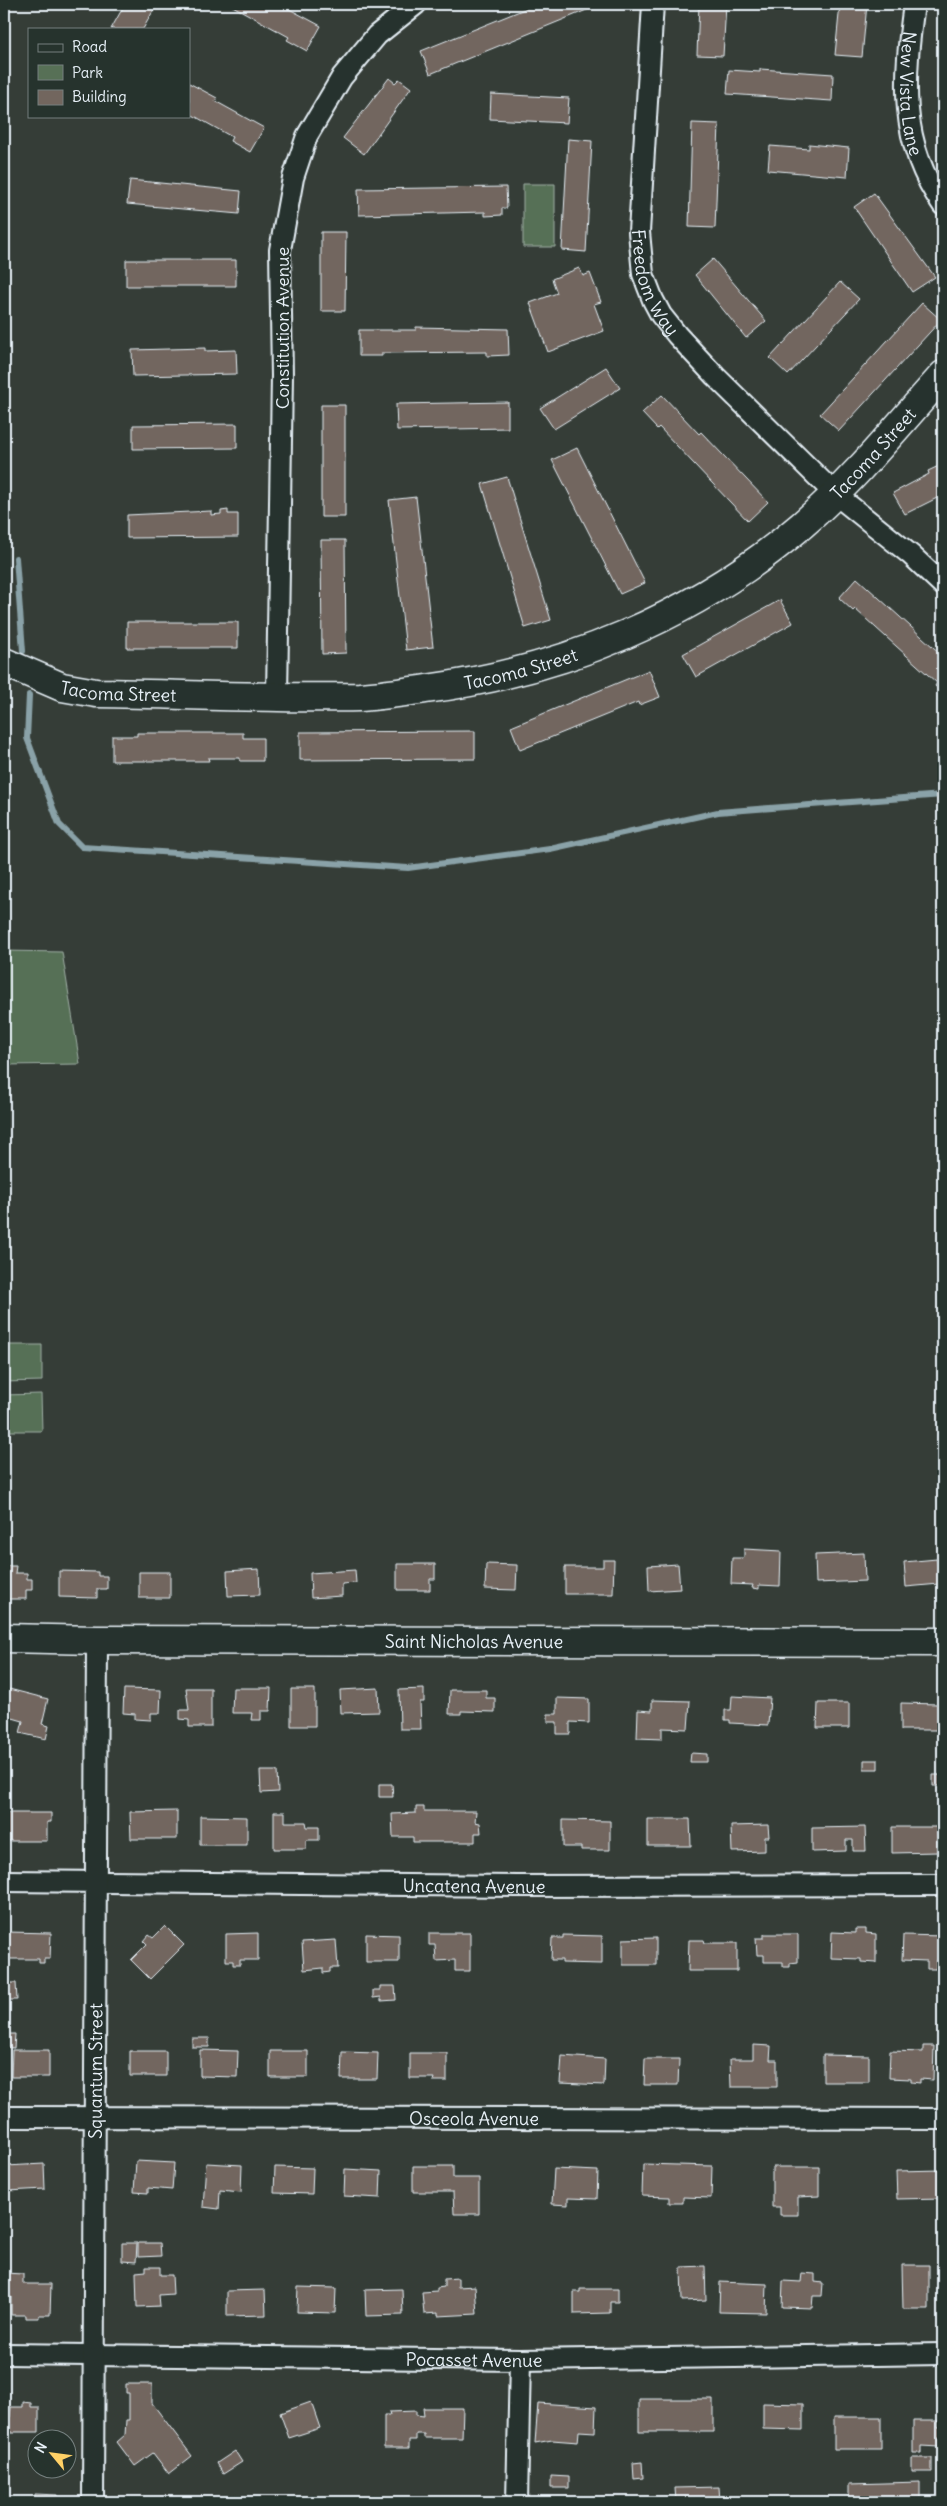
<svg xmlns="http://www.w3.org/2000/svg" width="947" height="2506" font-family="Delius,sans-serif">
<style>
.green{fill:#577056;stroke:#a0b0a7}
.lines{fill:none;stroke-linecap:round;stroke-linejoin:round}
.stream{stroke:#8aa2a8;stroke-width:6}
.building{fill:#72665e;stroke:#e8f1f8}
.street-casing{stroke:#e8f1f8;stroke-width:24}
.secondary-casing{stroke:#e8f1f8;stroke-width:31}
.street{stroke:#26332d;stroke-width:20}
.secondary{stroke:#26332d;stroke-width:28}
.labels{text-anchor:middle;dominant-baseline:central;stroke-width:4;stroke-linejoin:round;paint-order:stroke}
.street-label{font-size:18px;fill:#e8f1f8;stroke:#26332d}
</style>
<rect width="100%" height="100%" fill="#353d37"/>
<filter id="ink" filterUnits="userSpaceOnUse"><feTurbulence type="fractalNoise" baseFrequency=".02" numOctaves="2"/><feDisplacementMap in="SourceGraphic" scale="10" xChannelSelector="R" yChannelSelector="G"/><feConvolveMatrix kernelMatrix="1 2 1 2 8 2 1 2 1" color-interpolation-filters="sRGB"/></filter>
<g filter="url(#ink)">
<path class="green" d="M523,184h32v63h-32z
M4,951l58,1 18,112 -76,1z
M4,1345h38v36l-38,1z
M41,1394l1,37h-38v-36z"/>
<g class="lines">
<path class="stream" d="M16,558l7,93
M29,695l-2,43 32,86 23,23 326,21 142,-19 168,-37 225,-17"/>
</g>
<path class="building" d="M125,4h32l-14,25h-32z
M229,4h51l41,22 -14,25 -20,-11 2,-3z
M537,4h56l1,3 -164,67 -9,-23z
M699,4h27l-3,52 -26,-1z
M840,4h27l-5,53 -27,-2z
M760,69l73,5 -1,27 -105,-7 2,-24 31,2z
M389,78l6,5 4,-4 12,9 -47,66 -21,-16z
M189,83l28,15 -2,3 49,27 -14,24 -20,-11 2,-4 -43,-24z
M491,94l78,4 -2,25 -77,-4z
M692,123l27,1 -4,104 -26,-1z
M568,139l24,2 -6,111 -24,-2z
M809,144l40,4 -2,29 -79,-7 2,-24 39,3z
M130,180l111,11 -2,23 -112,-10z
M506,187l1,21h-5v7l-17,1v-4l-126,3 -1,-26z
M874,193l61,84 -23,15 -58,-85z
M321,232h25l-1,79h-24z
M713,259l53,62 -20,17 -51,-63z
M126,260h110v26h-110z
M579,268l4,8 7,-3 11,29 -7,2 10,27 -56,21 -18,-49 27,-10 -5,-14z
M840,282l19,17 -71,76 -18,-17z
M922,303l19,17 -102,111 -19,-17z
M416,327l92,2 1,26 -22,1v-4l-105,1v3h-23v-26h57z
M205,348v3l31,-1 1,24 -104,2 -1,-26z
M606,367l14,21 -66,41 -14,-21z
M662,395l37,39 2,-2 67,70 -20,19 -89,-94 -2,2 -15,-16z
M508,402v26l-111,2 -1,-26z
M321,405h24v112h-24z
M237,424v24l-104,1v-24z
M577,448l68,135 -25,11 -68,-134z
M943,464v31l-38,19 -12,-21 36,-19 -1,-3z
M507,477l44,143 -26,8 -43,-144z
M416,497l17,150 -27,3 -17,-150z
M228,510v4h10v23l-111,1v-23l84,-4v4l10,-1v-3z
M321,540h24l1,113 -24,1z
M857,578l86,78v38l-8,-8 2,-3 -82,-74 -2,2 -14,-13z
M780,600l13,23 -97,54 -13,-23z
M127,622h111v26h-111z
M649,670l11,27 -21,8 -1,-3 -118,48 -9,-23z
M475,731v28l-175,1v-28z
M137,733h106v5h20v23h-23v-3h-32l1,3h-97v-25h25z
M744,1549l37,2 -1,35 -21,-1v4l-7,-1 1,-3 -22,-1 1,-26h12z
M864,1553l1,28 -49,2 -1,-28z
M937,1559l2,25 -33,3 -2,-25z
M603,1560h11l-1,34h-48v-27h38z
M397,1564h38v15h-5v11h-33z
M486,1564l31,1 -1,25 -31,-1z
M678,1564l2,25 -31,2 -1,-25z
M4,1566h12l-1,7h12v6h5v11h-6v9h-22z
M259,1569l1,26 -32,1 -1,-25z
M355,1570l1,13 -14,1v12l-31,2 -1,-25z
M59,1571l39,1v4h9v13h-10v9l-38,-1z
M139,1572h31v26h-31z
M186,1688h25v39h-22v-7l-9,-1v-9h9z
M233,1688h38l-1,23h-9v9h-10l1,-7h-20z
M378,1688l1,24 -38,1 -1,-23z
M9,1689l39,10 -6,25 7,2 -3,13 -26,-6 3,-12 -14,-4 -3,10 -2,-1v-18z
M124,1689l37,1 -1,23h-9v7l-16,-1v-5l-12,-1z
M291,1689h24v37h-24z
M424,1689v13h-4l1,27h-21l-1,-39z
M450,1690h36v8h9v14l-34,-1v3h-12z
M732,1696l38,2 -2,27 -38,-2v-3h-5v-10h6z
M557,1698l32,1v24l-19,-1v12h-13v-12h-9v-8h9z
M652,1700l38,1 -2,28 -26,-1v11l-25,-1 1,-28 14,1z
M818,1703h31v25h-32z
M901,1703l37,1v26h-37z
M691,1753l16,1v8h-17z
M864,1760h14v9h-14z
M260,1771h17l1,21 -17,1z
M933,1775h10v11h-10z
M379,1784h13l1,13h-14z
M416,1807h8v4h52l-1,11 5,1 1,10h-6v9h-62v-5h-20l-1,-23 24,-1z
M177,1811v28h-46l-1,-27z
M274,1812h11v10h21l1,5h12v13h-13v9h-32z
M4,1813h47v9h-4v19h-43z
M200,1816l47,1v28h-47z
M648,1819h42l1,27h-43z
M563,1820l47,1v29h-29v-3h-18z
M768,1825l1,12h-4v14l-33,1 -1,-26z
M865,1827l1,24h-13v-11h-7v11l-34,1v-24z
M892,1827h45l1,25 -46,1z
M165,1926l19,19 -34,34 -19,-19 16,-16 -3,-3 5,-6 4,3z
M855,1929h11v4l10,1v29l-15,-1v-3l-30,-1 1,-26 23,1z
M7,1932l44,1 -1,26h-6v4h-5v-4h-32z
M258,1933v27h-18v5h-7v-4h-7v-27z
M429,1933h41v38h-15v-11l-19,1 -1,-16h-6z
M366,1934l33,1v27h-33z
M764,1934h34v28l-8,1v4h-7v-5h-19v-7h-7l-1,-17h8z
M563,1935l39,1v28l-40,-1v-3h-11l1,-22h11z
M903,1935l40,1v25h-7v8h-9v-8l-25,-1z
M656,1938v27h-33v-26z
M336,1940l2,28h-8v4l-7,1v-5l-19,2 -2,-28z
M689,1940h15l1,3h32v28h-49z
M4,1983h12l1,17h-12z
M380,1986h15l1,14 -15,1v-4l-8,1v-8h7z
M5,2034h10l-1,14 -10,-1z
M192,2038h17v9h-17z
M753,2045l18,1 -1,14h7v27h-46l-1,-28h23z
M923,2046h11l-1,34 -13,-1v4l-9,-1v-3l-22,-1 1,-27 33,1z
M12,2050h37v27h-38z
M200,2050l38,1 -1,26 -37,-1z
M130,2051h36v25h-36z
M270,2051h38v26h-38z
M342,2052l36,1 -1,26h-36z
M410,2053h37v28h-14l1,-3h-24z
M823,2055l46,1v26h-46z
M562,2056l43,3 -1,26 -44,-2z
M645,2059h34l-1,26h-34z
M136,2161l38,2 -2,27 -24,-2v5l-14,-1z
M206,2163l36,2 -1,27 -21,-2 -1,19 -16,-2z
M44,2164l1,25 -37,2 -2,-25z
M643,2164l69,2 -1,32 -28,-1v6h-14v-6l-27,-1z
M413,2166h40v12h26v36h-25l-1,-22h-40z
M275,2167l38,1 -1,26 -38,-1z
M772,2167h47v29l-21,1v18h-18v-8h-8z
M345,2169l36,2 -1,27 -36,-2z
M554,2169l44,2 -1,28 -29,-1v7l-16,-1z
M943,2170v28l-46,1 -1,-28z
M122,2243h15l-1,19 -14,-1z
M138,2243h22l1,13 -23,1z
M902,2265h27v44h-26z
M705,2266l1,34 -24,1 -1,-34z
M146,2267h14v8h12l1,19 -14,1 1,11 -23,1 -1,-35 10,-1z
M4,2273l19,1v10h28l-1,31h-11v3h-13v-3h-15v-18h-7z
M802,2273l13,1v8l8,1 -1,13h-9l-1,12 -30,-1 1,-26 18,1z
M458,2278v9l17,-1 2,28 -39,2v-3l-14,1 -2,-22 15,-1v-3l7,-1v-8z
M720,2282l47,2 -1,29 -47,-1z
M298,2287l38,1 -1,25 -38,-1z
M402,2289l1,26 -37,1 -1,-26z
M580,2289h38v13h-8v11l-36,1v-22h6z
M265,2290l1,25 -39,1v-25z
M126,2384h26v19l40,53 -23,18 -16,-21 -18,13 -18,-24 8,-7 1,-15h3v-27h-3z
M639,2399h74v33h-74z
M23,2402l8,1v4h8v25h-35v-15h6l1,-10h12z
M311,2402l9,26 -31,10 -9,-25z
M538,2403l58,4 -1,25 -16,-1 -1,11 -26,-2 -17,3z
M763,2403l40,1v26l-40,-1z
M423,2408h40l-1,30h-38v-4h-8v6h-7v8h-25v-33h6l-1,-3 27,-1v4l8,1z
M834,2417h47v32h-47z
M913,2421h25v6h5v12l-5,-1 1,9 -18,-1v7h-8z
M235,2451l7,11 -19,12 -6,-11z
M912,2458h20v14h-20z
M642,2462l1,16 -9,1 -1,-16z
M551,2476l18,1v11h-18z
M920,2482v20h-71v-18z
M719,2487l1,15h-44l-1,-14z
M35,2494l22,1v7h-22z"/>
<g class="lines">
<g class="street-casing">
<g id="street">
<path id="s1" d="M653,4l-14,228 4,42 10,26 8,15 16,20 38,41 120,118 76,61 32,30"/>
<path id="s2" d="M914,4c-10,73 -16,138 29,201"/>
<path d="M277,696l5,-320 -2,-126 13,-72 14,-42 35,-59 35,-42 39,-31"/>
<path id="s3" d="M4,1881l512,5 427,-1"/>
<path id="s4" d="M4,2117l939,2"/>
<path id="s5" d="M4,2354l516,6 423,-6"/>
<path id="s6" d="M93,2502l4,-862"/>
<path d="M517,2502l3,-142"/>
</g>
</g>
<g class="secondary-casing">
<g id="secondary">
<path id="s7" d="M4,662l58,25 34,6c87,1 176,6 263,4 22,-1 45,-5 67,-8 137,-18 270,-73 376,-164 52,-45 96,-100 141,-150"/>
<path id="s8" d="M4,1638l93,2 846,2"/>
</g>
</g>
<use href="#street" class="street"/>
<use href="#secondary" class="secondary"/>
</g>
</g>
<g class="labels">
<g class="street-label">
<text stroke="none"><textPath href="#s2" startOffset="90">New Vista Lane</textPath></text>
<text stroke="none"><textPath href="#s1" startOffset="282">Freedom Way</textPath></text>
<text transform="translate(282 328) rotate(-90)">Constitution Avenue</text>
<text stroke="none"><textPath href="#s7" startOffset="945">Tacoma Street</textPath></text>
<text stroke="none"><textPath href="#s7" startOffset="525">Tacoma Street</textPath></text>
<text stroke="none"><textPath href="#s7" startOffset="120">Tacoma Street</textPath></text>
<text stroke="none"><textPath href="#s8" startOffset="470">Saint Nicholas Avenue</textPath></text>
<text stroke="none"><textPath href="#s3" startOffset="470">Uncatena Avenue</textPath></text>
<text stroke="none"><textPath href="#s6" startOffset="431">Squantum Street</textPath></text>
<text stroke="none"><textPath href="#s4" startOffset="470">Osceola Avenue</textPath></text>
<text stroke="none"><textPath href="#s5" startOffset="470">Pocasset Avenue</textPath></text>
</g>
</g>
<rect width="947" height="2506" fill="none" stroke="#26332d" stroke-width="20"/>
<rect x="10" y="10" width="927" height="2486" fill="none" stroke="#e8f1f8" stroke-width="2" filter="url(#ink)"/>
<rect x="28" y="28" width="162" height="90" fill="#26332d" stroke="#747f7e"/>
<rect x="38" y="44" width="25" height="8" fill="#26332d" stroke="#747f7e"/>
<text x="72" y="52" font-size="15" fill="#e8f1f8">Road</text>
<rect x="38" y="65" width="25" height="15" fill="#577056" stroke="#747f7e"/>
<text x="72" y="78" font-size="15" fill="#e8f1f8">Park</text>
<rect x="38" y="90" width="25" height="15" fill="#72665e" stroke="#747f7e"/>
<text x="72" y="102" font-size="15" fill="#e8f1f8">Building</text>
<g transform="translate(52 2454) rotate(299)"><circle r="24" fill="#26332d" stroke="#747f7e"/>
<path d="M0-4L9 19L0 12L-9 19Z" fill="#ffd166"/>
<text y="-8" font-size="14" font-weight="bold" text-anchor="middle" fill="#e8f1f8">N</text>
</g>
</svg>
